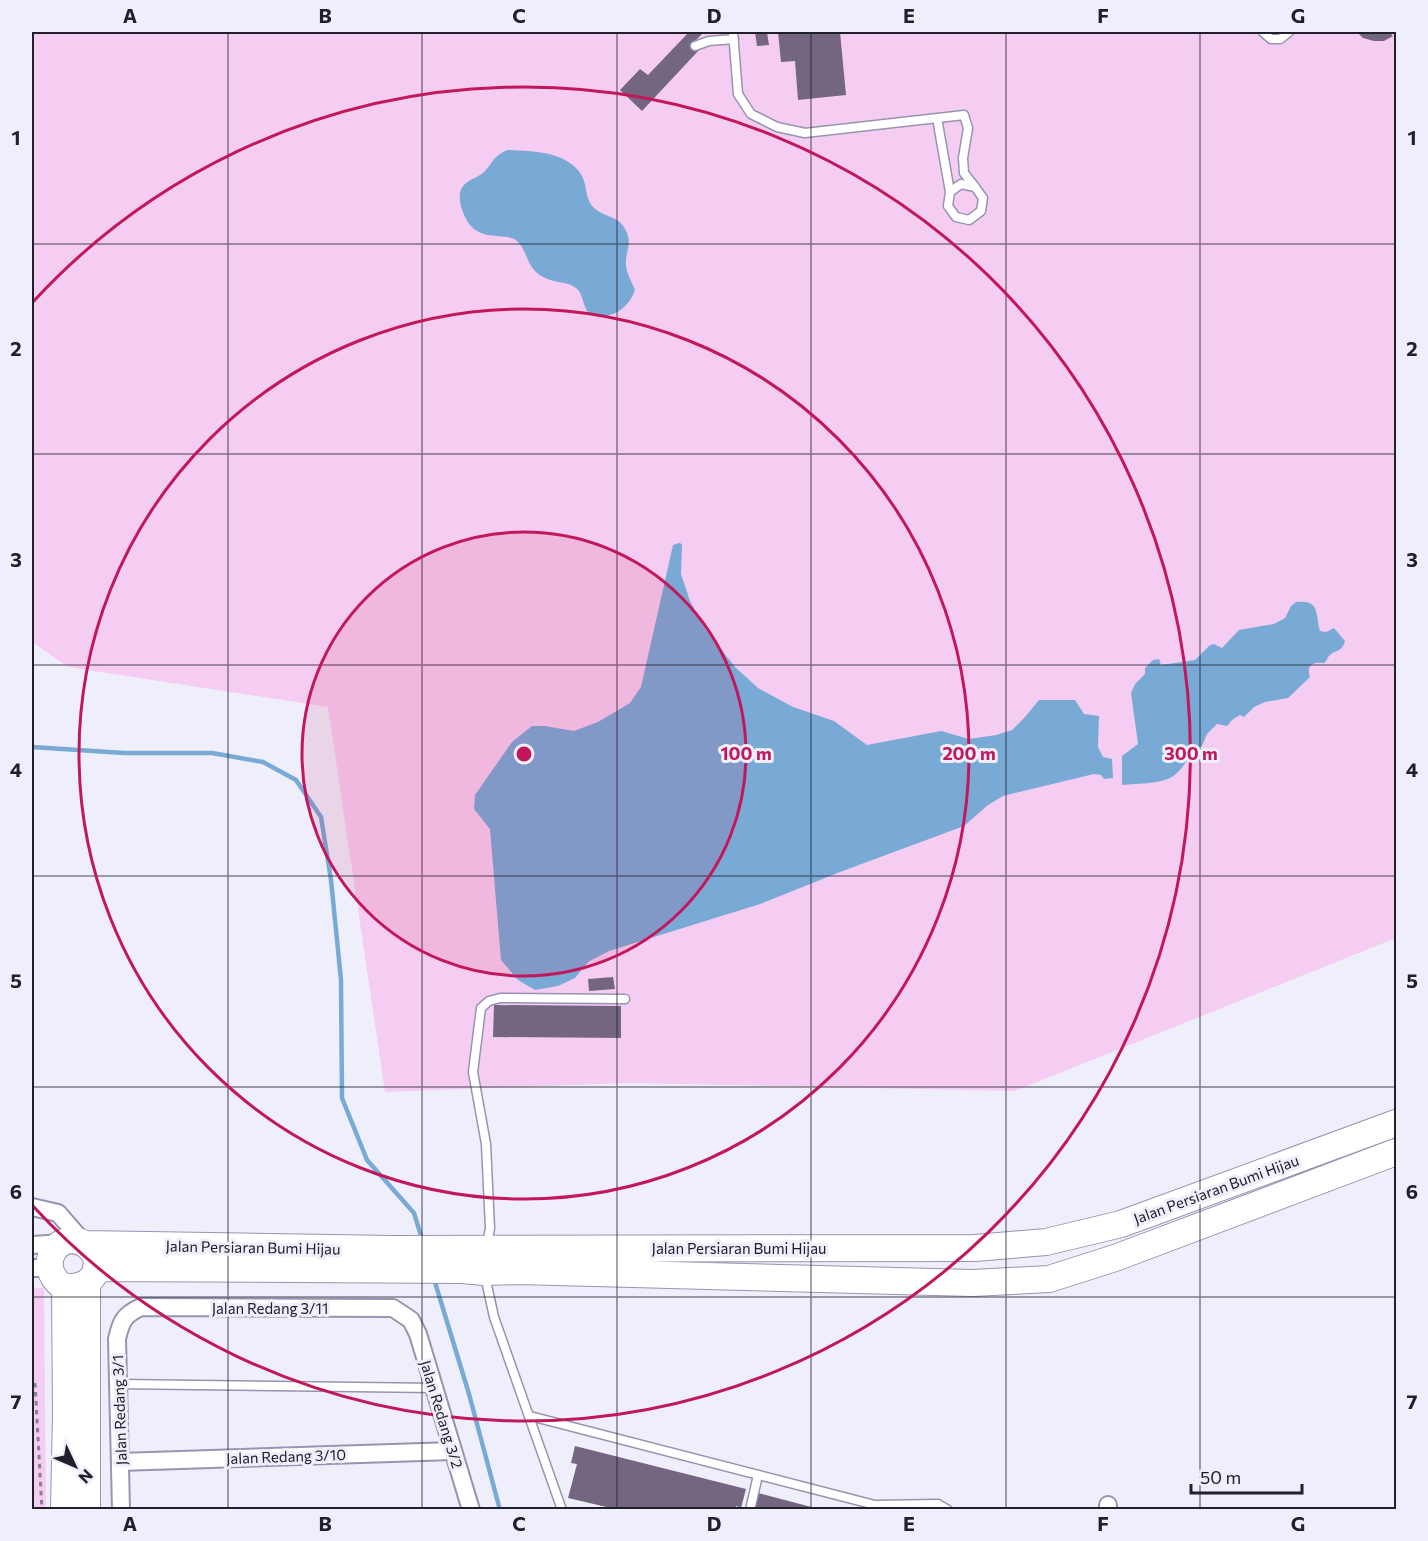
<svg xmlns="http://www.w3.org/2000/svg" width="1428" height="1541" font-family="Commissioner,sans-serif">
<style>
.green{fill:#f6cdf2}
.water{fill:#79aad5}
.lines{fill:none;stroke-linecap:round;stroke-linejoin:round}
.stream{stroke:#79aad5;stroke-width:4.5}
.building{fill:#746681}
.lane-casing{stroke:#9694b2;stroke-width:11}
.street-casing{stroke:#9694b2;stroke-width:20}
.primary-casing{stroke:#9694b2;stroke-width:28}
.path{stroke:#82828e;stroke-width:3;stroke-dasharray:4.5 4.5;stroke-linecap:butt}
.lane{stroke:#fff;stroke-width:8}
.street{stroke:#fff;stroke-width:16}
.primary{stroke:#fff;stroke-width:26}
.grid{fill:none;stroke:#20202b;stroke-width:1.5;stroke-opacity:0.55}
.ring{fill:none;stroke:#c2185b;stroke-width:3}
.labels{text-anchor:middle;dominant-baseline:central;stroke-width:6;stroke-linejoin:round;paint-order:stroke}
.street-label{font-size:15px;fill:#20202b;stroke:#efeffc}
.centre{fill:#c2185b;stroke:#efeffc;stroke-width:3}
.ring-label{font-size:18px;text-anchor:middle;font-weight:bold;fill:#c2185b;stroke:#efeffc;stroke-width:6;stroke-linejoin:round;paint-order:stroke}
.neatline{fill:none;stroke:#20202b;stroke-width:2}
.grid-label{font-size:20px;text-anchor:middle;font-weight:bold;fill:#20202b}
</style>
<rect width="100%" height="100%" fill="#efeffc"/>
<path class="green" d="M32,32h1364v906l-381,153 -389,-8 -241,9 -57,-385 -260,-40 -36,-25z
M32,1288h12l2,221h-14z"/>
<path class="water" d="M507,150c25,1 61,1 75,26 5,9 3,21 10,30 12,13 28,8 35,27 5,12 -2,20 -1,31 0,9 6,18 9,26 -7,21 -29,33 -48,21 -4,-7 -4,-15 -9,-21 -8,-11 -30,-4 -44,-20 -8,-9 -9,-25 -20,-31 -10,-5 -27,0 -40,-10 -10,-8 -21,-35 -9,-45 5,-5 14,-7 19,-12 11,-11 6,-13 23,-22z
M679,543l3,1 -1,30 9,27 16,29 29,37 23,21 35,19 41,14 33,24 74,-14 28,8 27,-4 16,-5 13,-13 14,-17h36l9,14 15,2 -1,31 5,10 9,2 1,19 -9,1 -3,-4 -7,-1 -91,22 -15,9 -24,21 -124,46 -80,32 -151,47 -21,11 -13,16 -17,8 -23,4 -17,-10 -17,-20 -11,-131 -16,-20 1,-14 37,-53 20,-16h13l29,5 24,-9 32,-19 11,-16 32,-142z
M1296,602c25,-2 19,12 24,29l6,1 8,-4 11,13c-4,13 -10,8 -16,15 -2,2 -2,5 -5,7 -11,-1 -18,1 -14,14l-22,21 -23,4 -11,5 -10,10 -4,-2 -8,5 -5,6 -10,-2 -10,10 -5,12c-11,4 -16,19 -25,27 -12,12 -39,10 -55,12v-29l16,-12 -7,-51 4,-9 10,-10v-6l8,-8 6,-1 2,6 34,-5 15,-15 4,-1 8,4 17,-18 35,-6 11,-6 6,-12z"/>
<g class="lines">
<path class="stream" d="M32,747l92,6h88l51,9 33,18 25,37 10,63 10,100 1,118 25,62 47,53 9,29
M434,1279l35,115 31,116"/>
</g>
<path class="building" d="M689,32l14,1 -10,10 7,6 -58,62 -22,-21 20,-21 8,6z
M755,32h12l2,13 -12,1z
M778,32h62l6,63 -48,5 -3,-39 -14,1z
M1357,32h32l4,4 -9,5h-10l-11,-3z
M613,977l2,12 -26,2 -1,-12z
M494,1005l127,1v32l-128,-1z
M575,1446l171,43 -5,19 -5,-2 -1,3h-120l-47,-11 9,-34 -6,-1z
M758,1493l61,16h-66z"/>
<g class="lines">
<g class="lane-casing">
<path id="lane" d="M733,32l5,62 13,20 26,13 28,6 159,-18 4,13 -5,30 1,15 11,14
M1263,32l8,7h9l9,-7
M695,46l14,-5 25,-2
M937,118l13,74 -2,14 8,11 13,3 12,-9 2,-13 -8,-11 -14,-3 -11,8
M487,1245l3,-17 -4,-84 -13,-72 8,-64 8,-7 11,-3 125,1
M485,1276l9,41 68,193
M118,1384l317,4
M530,1416l345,89 63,-1 10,6
M750,1510l8,-35"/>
</g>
<g class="street-casing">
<path id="street" d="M32,1207l26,6 27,31
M32,1245l31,-2
M32,1268h17
M120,1462l333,-11
M121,1510l-4,-171c4,-18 7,-24 24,-32l252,1 18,12 7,14 53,176
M1108,1510v-5"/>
</g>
<g class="primary-casing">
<path id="primary" d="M85,1244c26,19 6,49 -23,42 -27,-20 -5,-57 23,-42l307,5 583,-1 71,-6 75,-18 275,-101
M96,1268l366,2 22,2 35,-1 454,12 76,-4 66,-21 281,-106
M64,1510l2,-96 -1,-127
M87,1510v-227"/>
</g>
<path class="path" d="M35,1383l7,127"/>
<use href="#lane" class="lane"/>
<use href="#street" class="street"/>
<use href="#primary" class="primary"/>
</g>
<path class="grid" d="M228,32v1478M422,32v1478M617,32v1478M811,32v1478M1006,32v1478M1200,32v1478M32,244h1364M32,454h1364M32,665h1364M32,876h1364M32,1087h1364M32,1297h1364"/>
<circle cx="524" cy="754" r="222" fill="#c2185b" fill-opacity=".12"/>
<g class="ring">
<circle cx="524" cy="754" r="222"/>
<circle cx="524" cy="754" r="445"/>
<path d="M32 303A667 667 0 1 1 32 1205"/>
</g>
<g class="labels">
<g class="street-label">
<text transform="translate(1216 1189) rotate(-20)">Jalan Persiaran Bumi Hijau</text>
<text transform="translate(253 1247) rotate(1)">Jalan Persiaran Bumi Hijau</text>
<text x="739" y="1248">Jalan Persiaran Bumi Hijau</text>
<text x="270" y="1308">Jalan Redang 3/11</text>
<text transform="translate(119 1410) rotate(-92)">Jalan Redang 3/1</text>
<text transform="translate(442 1414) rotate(73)">Jalan Redang 3/2</text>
<text transform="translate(286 1456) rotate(-2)">Jalan Redang 3/10</text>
</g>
</g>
<circle cx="524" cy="754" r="9" class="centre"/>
<g class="ring-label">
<text x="746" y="760">100 m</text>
<text x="969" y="760">200 m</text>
<text x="1191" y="760">300 m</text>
</g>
<rect width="1428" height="1541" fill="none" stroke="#efeffc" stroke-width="66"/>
<g transform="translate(75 1466) rotate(134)" stroke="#efeffc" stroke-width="4.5" paint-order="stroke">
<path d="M0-4.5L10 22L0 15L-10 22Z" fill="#20202b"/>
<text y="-9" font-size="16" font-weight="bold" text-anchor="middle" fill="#20202b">N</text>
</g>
<path d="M1191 1484v9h111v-9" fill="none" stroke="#20202b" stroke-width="3"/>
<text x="1200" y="1484" font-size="18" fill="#20202b" stroke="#efeffc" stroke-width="4.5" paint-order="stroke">50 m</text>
<rect x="33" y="33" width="1362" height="1475" class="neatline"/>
<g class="grid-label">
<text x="130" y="23">A</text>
<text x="325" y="23">B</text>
<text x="519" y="23">C</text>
<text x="714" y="23">D</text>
<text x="909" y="23">E</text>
<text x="1103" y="23">F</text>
<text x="1298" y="23">G</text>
<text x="16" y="145">1</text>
<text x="1412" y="145">1</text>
<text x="16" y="356">2</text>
<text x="1412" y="356">2</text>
<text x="16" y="567">3</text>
<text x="1412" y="567">3</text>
<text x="16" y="777">4</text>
<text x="1412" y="777">4</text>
<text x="16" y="988">5</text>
<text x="1412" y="988">5</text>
<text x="16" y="1199">6</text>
<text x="1412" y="1199">6</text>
<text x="16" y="1409">7</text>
<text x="1412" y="1409">7</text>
<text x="130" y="1531">A</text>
<text x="325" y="1531">B</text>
<text x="519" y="1531">C</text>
<text x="714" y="1531">D</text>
<text x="909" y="1531">E</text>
<text x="1103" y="1531">F</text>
<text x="1298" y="1531">G</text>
</g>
</svg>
